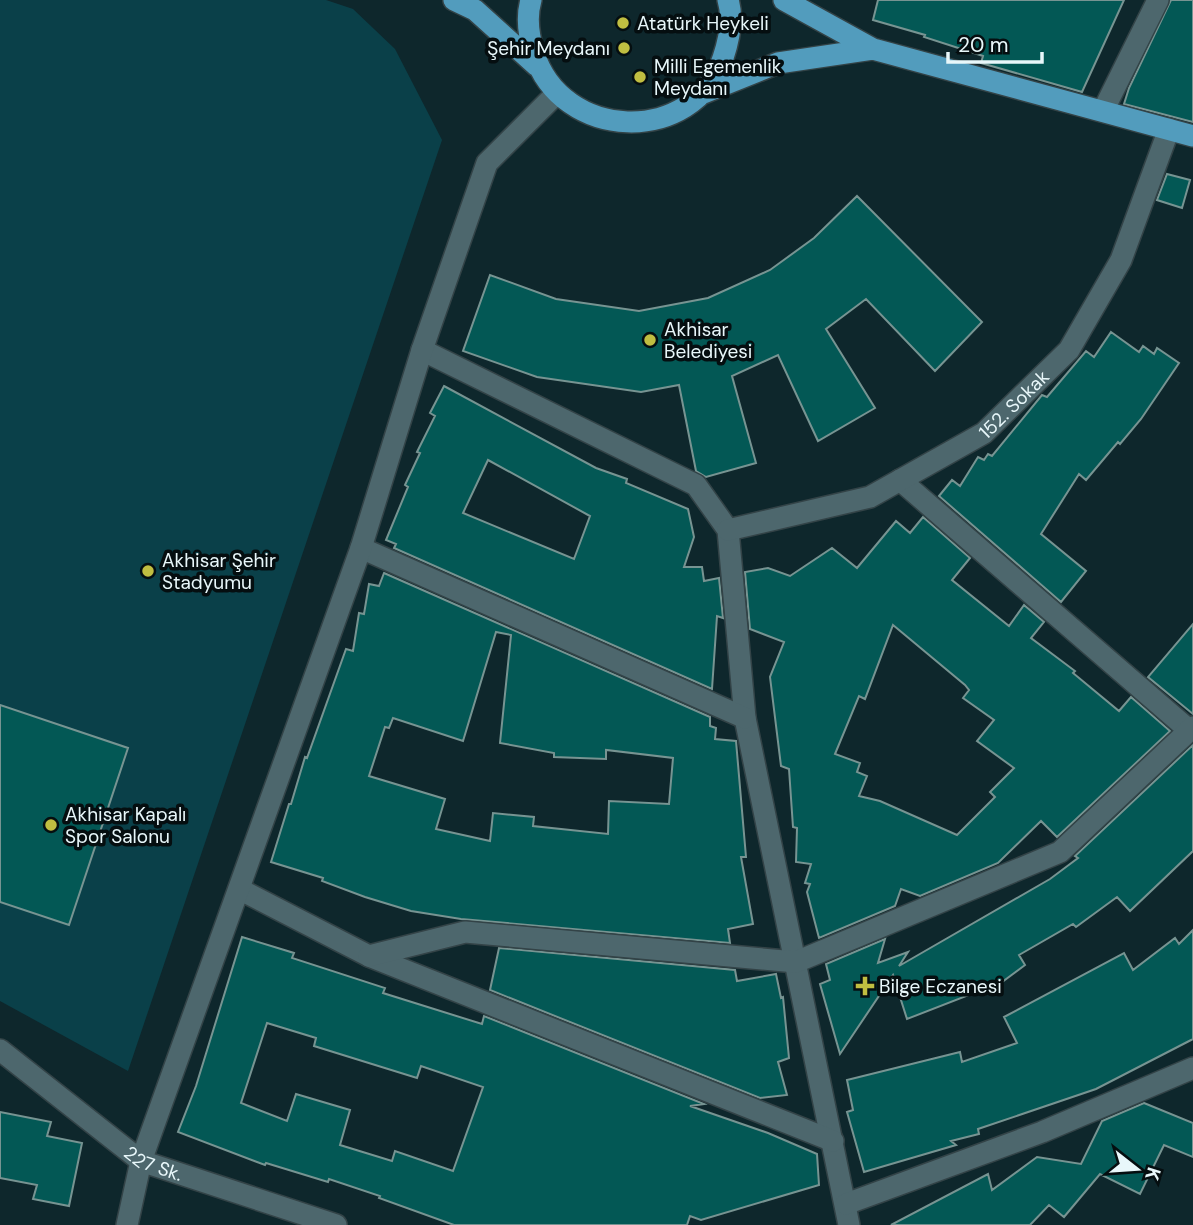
<svg xmlns="http://www.w3.org/2000/svg" width="1193" height="1225" font-family="'DM Sans',sans-serif">
<style>
.green{fill:#0a4049}
.building{fill:#035855;stroke:#779492;stroke-width:2;fill-rule:evenodd}
.lines{fill:none;stroke-linecap:round;stroke-linejoin:round}
.minor-casing{stroke:#334347;stroke-width:24}
.major-casing{stroke:#334347;stroke-width:24}
.minor{stroke:#4d676d;stroke-width:21}
.major{stroke:#529cbd;stroke-width:21}
.poi-dot{fill:#c0be41;stroke:#050e10;stroke-width:2.5}
.labels{text-anchor:middle;dominant-baseline:central;stroke-width:7;stroke-linejoin:round;paint-order:stroke}
.poi-label{font-size:19px;fill:#e8f7fa;stroke:#050e10;text-anchor:start}
.street-label{font-size:19px;fill:#e8f7fa;stroke:#050e10}
</style>
<rect width="100%" height="100%" fill="#0e272c"/>
<path class="green" d="M0,0h326l27,9 42,40 47,91 -314,931 -128,-70z"/>
<path class="building" d="M878,0h246l-42,92 -101,-29 2,-7 -59,-19 1,-2 -52,-15z
M1171,0h22v122l-69,-18 5,-16z
M1167,174l23,6 -8,28 -25,-8z
M857,196l125,126 -47,49 -69,-72 -40,30 49,79 -57,33 -40,-86 -46,21 24,87 -50,14 -10,-6 -17,-86 -38,7 -104,-15 -74,-26 27,-76 66,24 83,12 69,-13 62,-28 44,-32z
M1111,332l28,20 4,-6 11,8 3,-6 22,15 -38,56 -21,25 -2,-2 -32,38 -7,-6 -38,60 45,37 -25,31 -122,-106 13,-16 8,6 18,-29 6,3 4,-6 4,2 50,-61 5,2 39,-46 8,6z
M444,386l152,82 31,11 -1,4 62,26 6,28 -10,30h18l2,14 15,-3 4,40 -6,-2 -5,73 -318,-141 2,-4 -10,-4 22,-53 -3,-2 15,-32 -3,-1 18,-36 -5,-3zM488,460l102,56 -16,43 -111,-46z
M923,517l47,41 -18,22 57,46 15,-21 20,17 -13,16 44,33 -2,2 46,38 12,-14 39,34 -113,106 -16,-16 -43,42 -78,33 -19,-7 -6,17 -76,32 -12,-46 3,-8 -5,-1 6,-19 -15,-2 1,-34 -4,-1 -4,-58 -8,-3 -11,-89 14,-35 -34,-13 -5,-57 23,-4 22,8 42,-28 25,20 39,-47 14,12zM893,625l72,60 4,5 -6,8 31,22 -17,21 37,27 -24,24 5,5 -38,38 -77,-34 -21,-5 8,-20 -10,-4 3,-9 -25,-9 24,-58 6,3z
M384,573l326,144v9l6,2 -1,11 21,2 10,116h-5l12,67 -25,5 2,14 -269,-24 -50,-8 -46,-14 -43,-16 1,-3 -52,-16 18,-58h2l14,-47 2,1 39,-109 7,2 6,-38 5,1 5,-30 10,2zM496,632l15,3 -11,108 54,10v4l52,2v-9l67,8 -4,46 -60,-3 -1,33 -75,-8 1,-9 -41,-4 -3,28 -54,-12 9,-30 -76,-23 16,-49 4,1 4,-10 70,23z
M1193,624v90l-45,-37z
M0,705l128,43 -59,177 -69,-23z
M1193,745v106l-63,60 -13,-14 -41,30 -3,-3 -54,31 6,10 -39,29 -2,-5 -77,30 -14,-44 -53,79 -20,-70 10,-4 -4,-16 59,-25 -7,24 30,-11 -9,14 151,-87 28,-21 -3,-2z
M1193,930v109l-97,50 -118,40 1,5 -28,7 5,4 -92,27 -17,-60 6,-2 -6,-30 113,-28 2,10 55,-19 -13,-26 120,-64 9,17 42,-32 4,6z
M242,937l52,16 -2,5 93,30 -2,5 99,31 2,-8 220,88 -14,2 78,27 49,21 2,31 -118,35 -11,-4 -3,9h-233l-75,-27 1,-2 -51,-17 -1,3 -62,-19 -1,2 -87,-33 18,-46zM267,1023l49,15 -2,8 103,32 4,-12 62,21 -30,84 -58,-20 -3,10 -52,-16 10,-35 -54,-16 -9,27 -46,-18z
M499,948l236,22 2,11 39,-7 5,24 2,-1 6,61 -11,4 9,33 -27,3 -270,-108z
M1144,1103l49,20v34l-29,-12 -24,49 -40,-20 -36,43 -15,-12 -19,20h-139l97,-51 4,16 45,-33 44,7 21,-43z
M0,1112l51,10 -4,14 35,7 -13,63 -36,-7 4,-14 -37,-7z"/>
<g class="lines">
<g class="minor-casing">
<g id="minor">
<path d="M1103,111l55,-111"/>
<path d="M422,350l274,135 32,45 17,188 104,507"/>
<path d="M900,480l289,250"/>
<path id="s1" d="M728,530l142,-33 114,-64 85,-83 52,-90 48,-131"/>
<path d="M361,548l384,170"/>
<path d="M239,889l130,67 464,185"/>
<path d="M369,956l96,-24 331,30 264,-110 133,-125"/>
<path id="s2" d="M0,1050l141,111 195,64"/>
<path d="M846,1204l196,-72 151,-64"/>
<path d="M127,1225l14,-64 220,-613 61,-198 65,-187 70,-70"/>
</g>
</g>
<g class="major-casing">
<path id="major" d="M454,0l21,10 62,56
M531,0c-5,17 -2,37 3,53 27,88 159,94 189,5 6,-18 11,-39 5,-58
M784,0l89,49 320,87
M701,94l77,-31 95,-14"/>
</g>
<use href="#minor" class="minor"/>
<use href="#major" class="major"/>
</g>
<g class="poi-dot">
<circle cx="623" cy="23" r="7"/>
<circle cx="624" cy="48" r="7"/>
<circle cx="640" cy="77" r="7"/>
<circle cx="650" cy="340" r="7"/>
<circle cx="148" cy="571" r="7"/>
<circle cx="51" cy="825" r="7"/>
<path d="M861.5 975.5h7v7h7v7h-7v7h-7v-7h-7v-7h7z"/>
</g>
<g class="labels">
<g class="poi-label">
<text x="637" y="23">Atatürk Heykeli</text>
<text x="610" y="48" text-anchor="end">Şehir Meydanı</text>
<text x="654" y="66">Milli Egemenlik<tspan x="654" dy="22">Meydanı</tspan></text>
<text x="664" y="329">Akhisar<tspan x="664" dy="22">Belediyesi</tspan></text>
<text x="162" y="560">Akhisar Şehir<tspan x="162" dy="22">Stadyumu</tspan></text>
<text x="65" y="814">Akhisar Kapalı<tspan x="65" dy="22">Spor Salonu</tspan></text>
<text x="879" y="986">Bilge Eczanesi</text>
</g>
<g class="street-label">
<text stroke="none"><textPath href="#s1" startOffset="318">152. Sokak</textPath></text>
<text stroke="none"><textPath href="#s2" startOffset="192">227 Sk.</textPath></text>
</g>
</g>
<g transform="translate(1137 1169) rotate(107)" stroke="#050e10" stroke-width="5" paint-order="stroke">
<path d="M0-5L12 26L0 18L-12 26Z" fill="#e8f7fa"/>
<text y="-10" font-size="19" font-weight="bold" text-anchor="middle" fill="#e8f7fa">K</text>
</g>
<path d="M948 52v10h94v-10" fill="none" stroke="#e8f7fa" stroke-width="3.5"/>
<text x="958" y="52" font-size="21" fill="#e8f7fa" stroke="#050e10" stroke-width="5" paint-order="stroke">20 m</text>
</svg>
